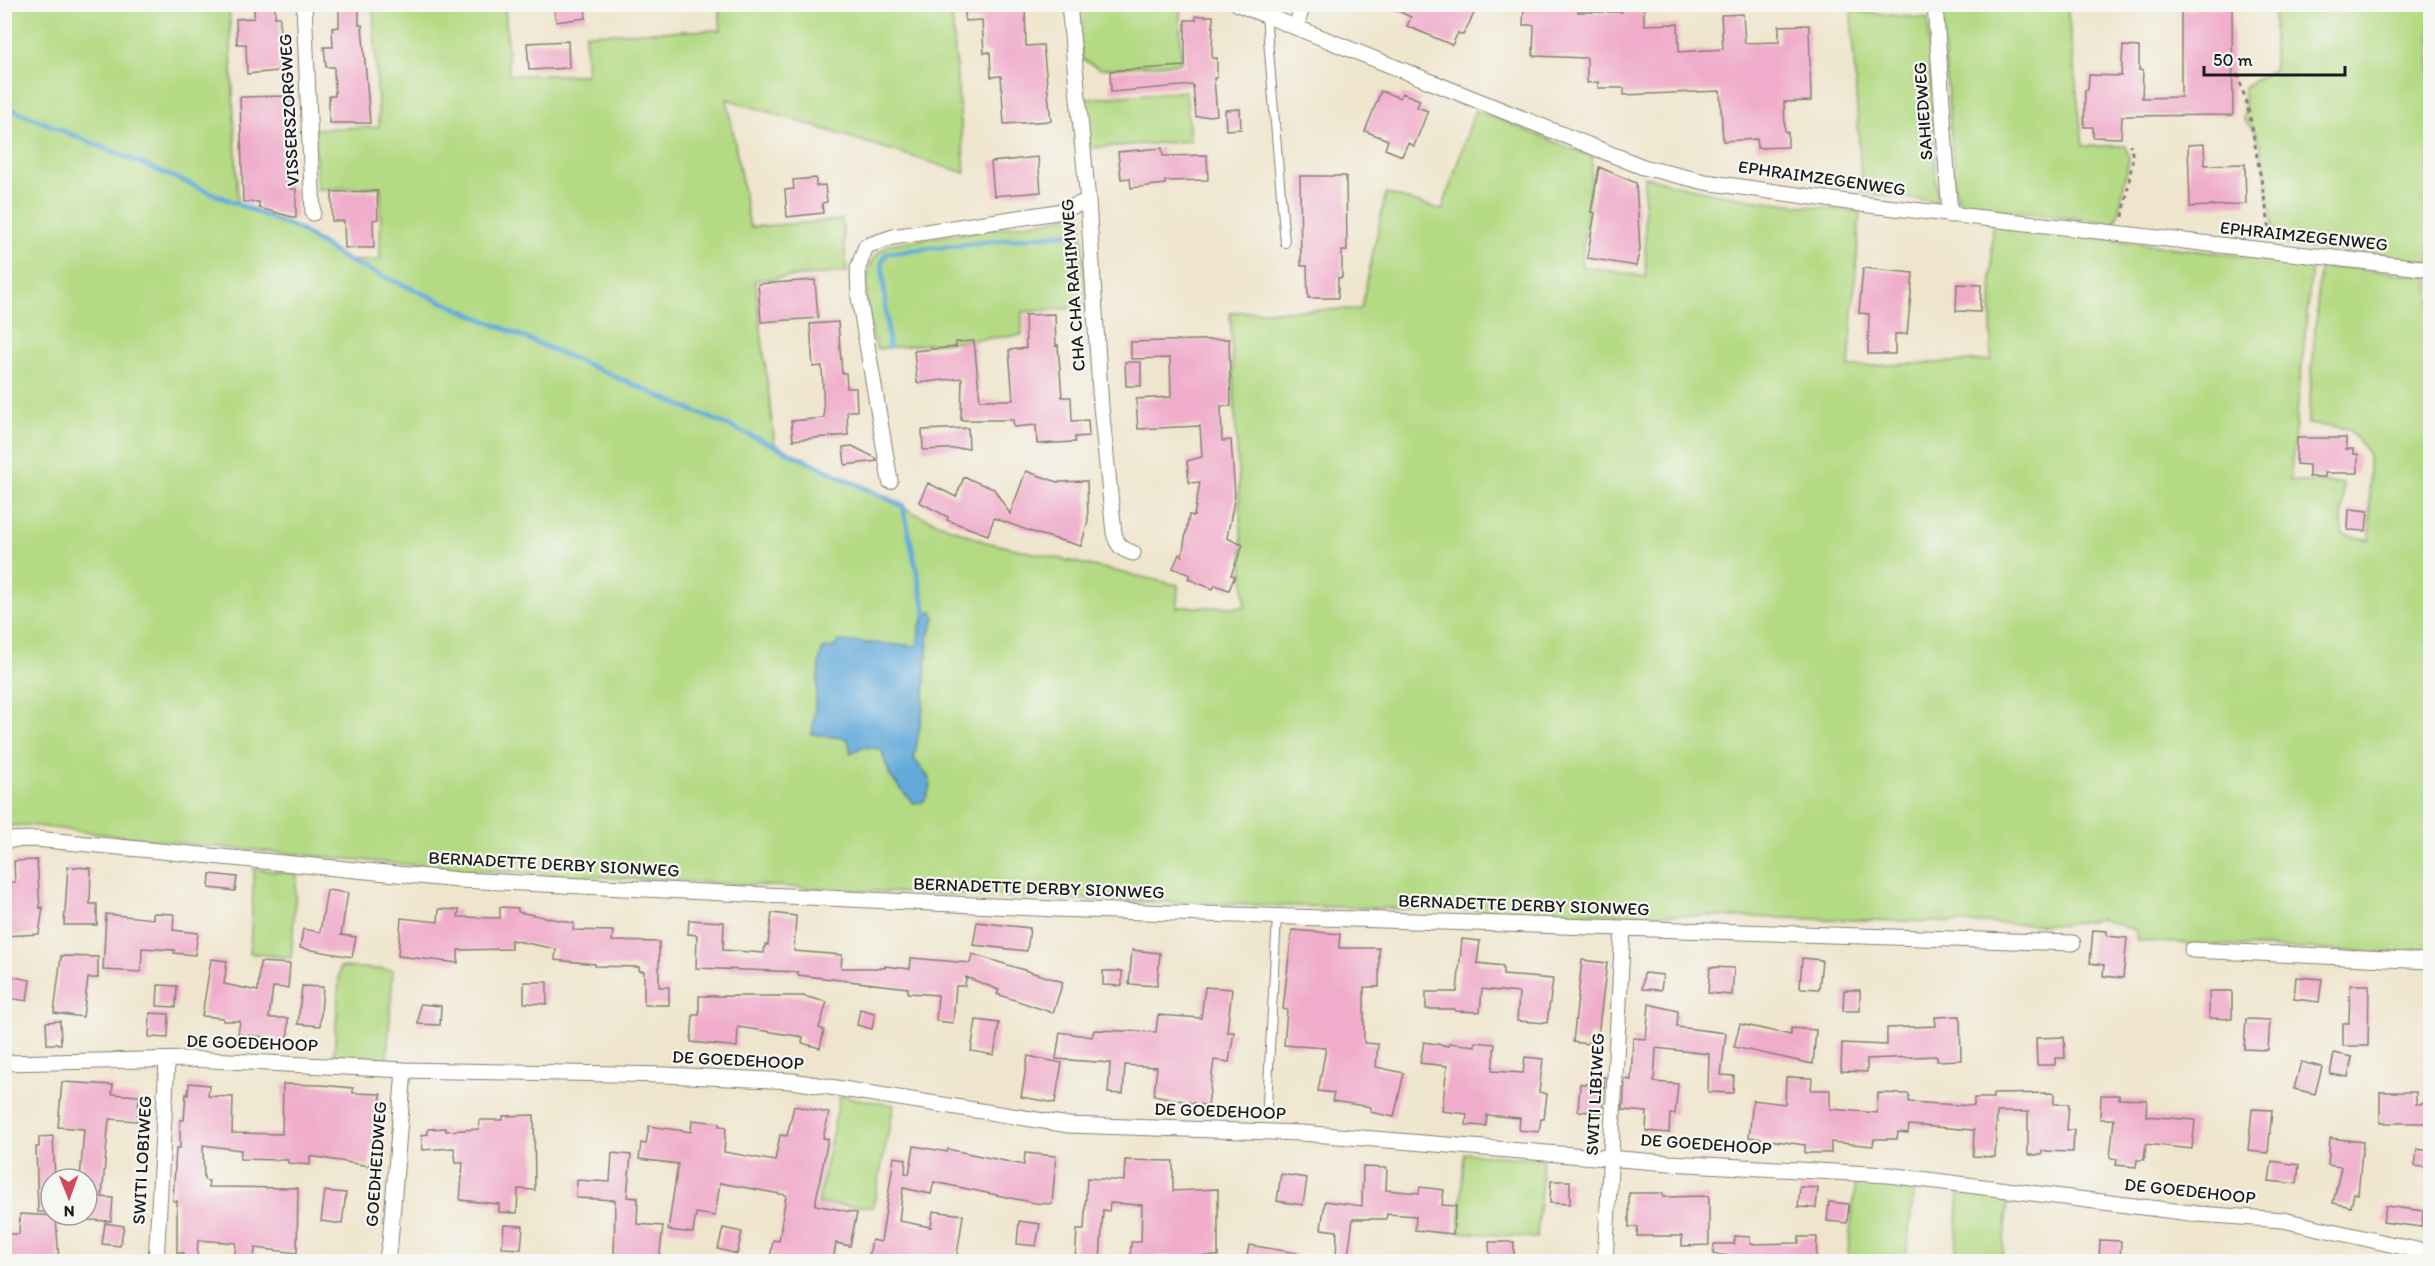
<svg xmlns="http://www.w3.org/2000/svg" width="2435" height="1266" font-family="Itim,sans-serif">
<style>
.green{fill:#b4da83;stroke:#687b50;stroke-width:1.5;fill-rule:evenodd}
.water{fill:#64aada;stroke:#40637b;stroke-width:1.5}
.lines{fill:none;stroke-linecap:round;stroke-linejoin:round}
.stream{stroke:#64aada;stroke-width:5}
.building{fill:#f0adcb}
.lane-casing{stroke:#868074;stroke-width:10}
.street-casing{stroke:#868074;stroke-width:17}
.path{stroke:#868074;stroke-width:3;stroke-dasharray:4.5 4.5;stroke-linecap:butt}
.lane{stroke:#fff;stroke-width:8}
.street{stroke:#fff;stroke-width:15}
.labels{text-anchor:middle;dominant-baseline:central;stroke-width:4.5;stroke-linejoin:round;paint-order:stroke}
.street-label{font-size:18px;fill:#1c1c1c;stroke:#f6f6f2}
</style>
<rect width="100%" height="100%" fill="#f6f6f2"/>
<filter id="ink" filterUnits="userSpaceOnUse"><feTurbulence type="fractalNoise" baseFrequency=".0167" numOctaves="2"/><feDisplacementMap in="SourceGraphic" scale="12" xChannelSelector="R" yChannelSelector="G"/><feConvolveMatrix kernelMatrix="1 2 1 2 8 2 1 2 1" color-interpolation-filters="sRGB"/></filter>
<filter id="wash" filterUnits="userSpaceOnUse"><feTurbulence type="fractalNoise" baseFrequency=".008" numOctaves="4" result="noise"/><feDisplacementMap in="SourceGraphic" scale="24" xChannelSelector="R" yChannelSelector="G"/><feGaussianBlur stdDeviation="1.35" result="paint"/><feColorMatrix in="noise" values="0 0 0 0 0 0 0 0 0 0 0 0 0 0 0 0 0 1.4 0 .05"/><feComposite in="paint" operator="in"/></filter>
<g filter="url(#wash)">
<rect width="100%" height="100%" fill="#efe5cc"/>
<path class="green" d="M4,5h225l9,199 62,26 48,31 32,-1 1,-73 -64,2 -2,-60 64,-2 -6,-122h132l4,70h78l-2,-41 136,-4 -2,-25h232l14,168 -238,-74 23,128 92,-7 5,52 -92,8 20,166 144,69 66,27 193,43 -1,22h68l-15,-295 131,-3 25,-116 56,17 33,-100 118,47 -12,109 65,11 -2,-101c71,22 143,28 216,36l-11,155 142,-7 1,-135 320,40 -22,216 53,2 -1,51 28,6 -1,-86 -20,-25 -41,-5 12,-159 110,12v67l-4,39 4,1v571l-293,-14 -1,-11 -36,-11 -36,6 -806,-20 -353,-12 -435,-23 -273,-25 -169,-20 -23,1zM935,618l-7,21 -5,70 -9,50 15,19 -16,25 -23,-27 -8,-27 -20,-2 -14,-8 -25,-90 11,-2 85,-1v-13z
M1077,5h103l1,58 -81,6 -18,-10z
M1941,5h126l16,141h42l4,12 -10,53 -5,12 -154,-18 -5,-16z
M2274,5h156v257l-145,-17 -6,-3 -4,-5 -14,-89 -7,-18 -10,-11v-32l30,-18z
M1851,11l77,8 9,183 -75,-10z
M1186,91l4,50 -102,7 -3,-49z
M1081,212l6,95 -65,5v23l-145,14c-8,-21 -16,-69 -4,-89 4,-8 10,-11 17,-16l168,-25z
M254,869l43,5 -6,84 -41,-5z
M340,967l53,3 -6,89 -53,-4z
M840,1096l54,9 -21,102 -55,-3z
M1464,1153l79,7 -6,78 -78,-6z
M1856,1179l59,4 -10,78 -58,1z
M1959,1190l49,7 -6,64 -47,1z"/>
<path class="water" d="M932,612l3,6 -7,21 -5,70 -9,50c13,16 23,23 9,43l-10,1 -23,-27 -9,-27 -19,-2 -11,6 -3,-14 -36,-5 8,-76 3,-9 11,-2 5,-6 79,5 1,-19 7,-13z"/>
<g class="lines">
<path class="stream" d="M4,106l296,124 48,31 427,185 128,60 23,108
M889,347l-7,-86 5,-8 184,-20"/>
</g>
<g id="blocks">
<path class="building" d="M254,4h21v13h5l-2,54 -31,3 -1,-30h-9l-1,-25 18,-1z
M339,4h20v21h3l8,98h-41v-27h6l-1,-29h-8l-2,-20h9l-1,-19 7,-1z
M553,4h32l1,14 -30,4z
M965,4h60l1,42 17,-1 8,76 -47,3 -3,-48 -10,1 -1,-25 -6,1 -2,-33 -17,1z
M1383,4h96l-16,31 -5,-2 -6,12 -45,-19 4,-9z
M1524,4h54v8h44v-6l22,-2v21l34,-1 1,28 44,-3 -2,-34 22,-1 2,29 34,-1v-16l30,-1 2,76 -27,1 1,30h3v15l-31,1v-9l-34,2 -3,-50 -96,4v-7h-26v-6l-11,1v-25l-54,-2 1,-31h-11z
M2232,7l1,108 -111,1 -1,22 -28,-1v-10h-9l1,-37h3l1,-15 32,1 2,-30 16,1v23h4l-1,28 39,-1v-87h13v-2z
M1196,16h17l-1,42h5v20h-3l3,37 -21,2 -3,-32 -82,7 -1,-21 75,-5v-46h11z
M568,41l1,27 -40,2 -2,-27z
M1381,91l19,7 2,-5 18,7 -3,7 11,4 -14,35 -6,-3 -6,13 -17,-7 3,-9 -23,-9z
M292,96l2,43h-6l1,30 1,20h6v29l-37,-10v-6h-16l-3,-105z
M1240,109l1,20 -15,1 -1,-20z
M2204,144l1,21 40,-1 1,40 -56,3 -2,-62z
M1162,148l1,8 44,-1 1,25 -43,1v3l-34,4 -1,-10 -9,1 -3,-27z
M1038,157l3,35 -47,4 -3,-34z
M1599,167l37,16 4,66 -4,17 -49,-8 8,-45 -4,-1z
M1300,176h46l1,75h-5v27h-4v20h-30l-1,-32h-6z
M816,178v8l9,-1 2,17 -5,1 1,10 -36,4 -2,-27 9,-1 -1,-9z
M377,191l1,28 -5,1 1,28h-29l-1,-27h-12v-29z
M1863,268l50,5 -6,61h-12v20h-27l1,-40 -10,-1z
M815,280l3,38 -57,4 -3,-38z
M1957,284l24,1 -1,27 -24,-1z
M1055,314l1,32 2,-1 4,52h9l1,24 16,-1 1,16 -14,1v5l-38,2 -1,-19 -22,2 -1,-7h-52l1,-42 -45,5 -3,-32 42,-4v-5l18,-1 6,59h33l-4,-50 17,-2 -1,-33z
M838,322l4,51h4l1,15h9l1,23h-10l1,24 -55,5 -2,-19 33,-3 -2,-52 -9,1 -3,-43z
M1229,339l2,67h-10l1,35 9,-1 4,55 -8,43 16,7 -12,30 4,1 -6,14 -14,-5 -2,4 -25,-10 2,-4 -17,-7 6,-14 3,2 7,-41 5,1 6,-34 -11,1 -2,-22 15,-4 -2,-31 -62,3 -2,-30 35,-2 -1,-39 -39,1v-17z
M1125,362h16v24h-15z
M968,428l1,20 -46,2 -1,-20z
M2297,438h49v11h7v5h5v19h-33v4h-16v-12l-13,-1z
M852,446l24,12 1,3 -32,4 -2,-18z
M1026,471l31,11 30,-1 1,40 -7,25 -43,-12 -44,-16 -6,17 -41,-15 1,-3 -29,-15 9,-19 28,14 8,-20 30,12 16,25z
M2349,509l19,2 -2,20 -18,-1z
M37,860l3,48 3,-1 -4,27 -35,2v-53l11,-1 -1,-21z
M68,867l23,1 -1,36h7v21h-33z
M210,874l27,3 -2,14 -26,-3z
M327,890l21,3 -7,42 15,2 -4,20 -52,-9 3,-19 17,3z
M500,907l18,1v4l56,11 -1,7 40,1 -1,10 47,1v45h10v18h-25v-34h-5v-4l-44,-1v-2l-40,-4 1,-11 -45,-9v9l-53,1v13l-60,-7 3,-38 37,4 1,-13 20,1 -1,7 42,1z
M153,913l21,1 -1,16 25,3 -3,22 -21,-2 1,-3 -33,-2 -1,24 -38,-2 3,-56 47,5z
M772,913l24,3 -2,35 48,4 -1,13h44v-2l25,3 1,-11 59,5 2,-9 91,28 -10,31 -56,-19 2,-4 -33,-13 -1,9h-9l-3,37 -17,-2 2,-26 -30,-2v-5l-110,-13v-3l-102,-4 1,-33 -9,-1 1,-14 35,2 -1,28 41,3 1,-8h3z
M977,922l53,6 -3,23 -54,-6z
M1292,930l48,4 -1,14h40v39h-15v56l14,1 -2,23 28,6 -10,44 -24,-5 1,-5 -39,-6 2,-8 -16,-2 8,-43 -42,-3 3,-35 -4,-1z
M2093,930l14,1v5l20,2 -4,40 -20,-2 1,-11 -14,-2z
M1462,939l18,2 -3,22 26,3v9l50,4 -6,44 -30,-2 2,-28 -37,-4 -2,23 -25,-1v-2h-29v-17h31z
M1132,950l28,3 -3,33 -28,-2z
M61,956l37,1v21h-10l-5,39 -29,-4z
M1802,958l20,2 -3,29 -19,-1z
M211,959l16,2 -3,23 34,7 2,-29 30,2 -2,24 -15,-1 -4,31h19v26h-16v-6l-34,-4 2,-13h-17v-3l-21,-2z
M1582,960l25,3 -9,72 -9,-1 -1,10 -15,-2z
M1710,967l24,1 -2,27 -24,-2z
M1103,971h19v15l-19,-1z
M1644,973l19,2 -2,15 -19,-1z
M4,975l26,5 -3,21 -23,-4z
M2296,977l26,2 -3,23 -25,-3z
M524,982h23v22l-23,-1z
M158,985l19,1 -1,21 -19,-1z
M2350,985h19l-1,61h-25v-23h6z
M302,986l21,1 -3,39 -22,-2z
M1205,987l27,2 -5,43h7l-5,30 -15,-2 -6,46 -54,-11 3,-28 -32,-2 -2,29 -15,-1 2,-30 -54,-4 4,-27 32,5 2,-7 62,2 2,-17 43,3z
M1844,990h16v21h-17z
M2209,991h23v28l-23,-1z
M699,996h104l24,6 -8,26 5,2 -4,18 -18,-5 1,-6 -65,-10 -1,20 -46,-5 2,-27h6z
M420,1004l21,2 -1,19 -22,-1z
M1649,1004l29,7 -1,16 49,6 -5,42 13,1 -1,17 -25,-1 1,-38 -53,-6 -2,34 24,2 -3,30h-5l-1,19 -23,-2 1,-19 -24,-2 2,-31 6,1 2,-42 13,1z
M860,1009l15,4 -3,16 -15,-4z
M150,1013l19,1 -1,24 -19,-1z
M1960,1016l1,44 -24,1v-5l-70,3v13l-26,-1 1,-28 45,2v-17l49,-2 -1,-9z
M2246,1019l24,1 -2,30 -24,-1z
M976,1020l23,3 -5,32 -23,-4z
M60,1021l1,23h-14l-1,-22z
M1740,1024l51,11v-7l25,2 -3,34 -79,-17z
M2064,1037l1,21h-10v7h-18l-1,-27z
M1424,1042l25,4v-3l26,3v-4l20,2 -3,27 31,2 2,-16 18,2 -4,33 8,2 -3,25h-3l-2,13 -20,-2 1,-12 -33,-3 -1,11 -20,-1 1,-11 -25,-3 5,-45 -27,-3z
M2334,1053l18,4 -4,20 -18,-3z
M1028,1056l34,7 -7,40 -34,-6z
M2301,1062l21,5 -7,27 -21,-5z
M1593,1076l12,1 -3,36 -24,-2 2,-27h12z
M1786,1077l26,1 -1,12h19v19l47,4 1,-20 31,1v8l65,4v-8h19v-4l61,-1v11h15l-2,26h7l-1,22 -31,-1v4h-14v-43h-31l-2,45 -22,-1 1,-26 -65,-5 -1,8 -10,-1 -1,7h-23l-1,7 -42,-4v11h-26v-8l-56,-8 4,-37 32,4z
M62,1082l51,3 -1,9 27,2 -2,25 -28,-2 -7,78 11,1 -2,23 -24,-1v-41h-7l4,-50 -26,-2z
M189,1083l20,2 -1,11 25,1 -1,36 50,1 1,-50 39,1 31,3v5l28,1 -3,43 -5,-1 -4,30 -59,-10v9l-22,-2v-3l-48,-1 1,-9 -38,-5 1,35 5,1 -1,6 90,1 -1,65 -42,-5 -1,14h-20l2,-19 -38,-3 -1,18 -14,-1v-4h-6v-52h-4l3,-53h4v-28h4l2,-26 2,1z
M2380,1092h36v12l14,-1v20h-50z
M2101,1095h18v4l28,1 -1,16 49,4 -3,29 -46,-5 -2,16h-7l-1,7 -20,-2 1,-6 -7,-1 4,-39h-14z
M794,1106l35,7 -6,25 5,1 -13,66 42,8 -7,33 -14,-3 -3,19h-47l-16,-3 3,-19 6,1 7,-46 -66,-12 -5,33 -19,-3 -3,20 -25,-3 10,-66 -39,-5 2,-16 5,1 3,-18 42,6 1,-12 28,3 -1,3 7,1 -2,25 51,9 5,-26 7,1z
M2252,1109l20,1 -4,43 -20,-2z
M534,1115l1,75 -17,-1 -1,24 -18,-1v-8l-39,-4 3,-37h-7l-2,-15 -31,2 -2,-15 7,-1v-5l18,-1v3l33,-2 1,-9h23v-4z
M53,1136l2,43h-4v33h-13l-2,-65h3v-10z
M2330,1138l33,4 -5,52 -4,-1 -3,14 -18,-4 8,-36 -13,-2z
M914,1146l33,6 1,-3 76,16 1,-12 31,3 -4,48 -17,-1 -101,-21 -3,12 -28,-6 -4,33 32,6 2,-16 30,4 -7,47h-88l4,-22 9,2 13,-85 12,2 -1,14 4,1z
M2417,1149l13,2v17l-15,-2z
M612,1153l19,2 -4,42 11,1 -1,26 26,2 -4,36h-45l1,-62 -39,-2 1,-18 33,2z
M1125,1160l48,1v30l45,-2v67h-61v6h-27l1,-20h10l1,-37 -32,-2 -1,8 -6,-1 -3,52h-25l2,-32h7l3,-52 37,3z
M2272,1161l27,4 -2,19 -28,-3z
M1363,1167l24,1 -1,22 33,3 1,-6 24,3 -2,15 14,1 -3,28 -38,-4 1,-14 -29,-2 -1,5h-33l-6,43 -11,-1 1,-30 -16,-2 4,-28 37,5z
M1281,1174l26,4 -4,27 -26,-4z
M1551,1181h19v23l-20,-1z
M1800,1187l18,1 -2,20 -18,-1z
M325,1191l21,2 -4,31 -21,-3z
M1629,1193h34v4l46,-1v49l-27,1v-10h-45l1,-9h-9z
M1829,1202l20,2 -2,19 -20,-2z
M2386,1206l37,5 -2,16 -38,-5z
M20,1214l36,2 3,46 -55,-4v-24h15z
M1019,1221l21,3 -4,22 -19,-2z
M105,1223l19,3 -4,20 -18,-2z
M504,1225l19,1 -2,23 -19,-1z
M723,1228l19,4 -5,22 -19,-5z
M1735,1236l15,1v7l49,-1v-6h18l-1,25h-70l1,-4 -34,-4 1,-10h20z
M2100,1240l21,1 -1,21h-21z
M1489,1242h25v20h-24z
M1249,1245l48,8 -1,9h-50z"/>
</g>
</g>
<g filter="url(#ink)">
<use href="#blocks" fill-opacity="0" stroke="#868074" stroke-width="1.5"/>
<g class="lines">
<g class="lane-casing">
<path id="lane" d="M1266,15l19,228
M1267,1105l10,-189"/>
</g>
<g class="street-casing">
<path id="street" d="M304,4l9,209
M1069,4l19,197 13,206 13,126c3,12 7,16 19,20
M1238,4l405,163 62,15 164,23 561,64
M1935,4l15,211
M1296,27l7,-23
M890,481l-31,-184 -1,-29 8,-22 27,-9 164,-25 31,-11
M4,840l32,-1 423,41 596,29 1018,34
M2192,950l238,11
M4,1063l187,-4 213,11 261,5 127,6 277,44 232,8 368,30 219,12 310,39 85,6 147,33
M156,1262l11,-201
M386,1262l4,-20 14,-172
M1605,1262l18,-334"/>
</g>
<path class="path" d="M2238,74l12,42 21,120
M2123,217l10,-60 -3,-13"/>
<use href="#lane" class="lane"/>
<use href="#street" class="street"/>
</g>
</g>
<g class="labels">
<g class="street-label">
<text transform="translate(289 110) rotate(-93)">VISSERSZORGWEG</text>
<text transform="translate(1923 111) rotate(-94)">SAHIEDWEG</text>
<text transform="translate(1822 178) rotate(8)">EPHRAIMZEGENWEG</text>
<text transform="translate(2304 236) rotate(6)">EPHRAIMZEGENWEG</text>
<text transform="translate(1073 285) rotate(-94)">CHA CHA RAHIMWEG</text>
<text transform="translate(554 864) rotate(3)">BERNADETTE DERBY SIONWEG</text>
<text transform="translate(1039 888) rotate(2)">BERNADETTE DERBY SIONWEG</text>
<text transform="translate(1524 905) rotate(2)">BERNADETTE DERBY SIONWEG</text>
<text transform="translate(252 1043) rotate(2)">DE GOEDEHOOP</text>
<text transform="translate(738 1060) rotate(3)">DE GOEDEHOOP</text>
<text transform="translate(1595 1094) rotate(-87)">SWITI LIBIWEG</text>
<text transform="translate(1220 1111) rotate(2)">DE GOEDEHOOP</text>
<text transform="translate(1706 1144) rotate(4)">DE GOEDEHOOP</text>
<text transform="translate(142 1160) rotate(-87)">SWITI LOBIWEG</text>
<text transform="translate(376 1164) rotate(-86)">GOEDHEIDWEG</text>
<text transform="translate(2190 1191) rotate(6)">DE GOEDEHOOP</text>
</g>
</g>
<rect width="2435" height="1266" fill="none" stroke="#f6f6f2" stroke-width="24"/>
<g transform="translate(69 1197) rotate(179)"><circle r="28" fill="#f6f6f2" stroke="#9f9f9c" stroke-width="1.5"/>
<path d="M0-4.5L10 22L0 15L-10 22Z" fill="#d1495b"/>
<text y="-9" font-size="16" font-weight="bold" text-anchor="middle" fill="#1c1c1c">N</text>
</g>
<path d="M2204 66v9h141v-9" fill="none" stroke="#1c1c1c" stroke-width="3"/>
<text x="2213" y="66" font-size="18" fill="#1c1c1c" stroke="#f6f6f2" stroke-width="4.5" paint-order="stroke">50 m</text>
</svg>
